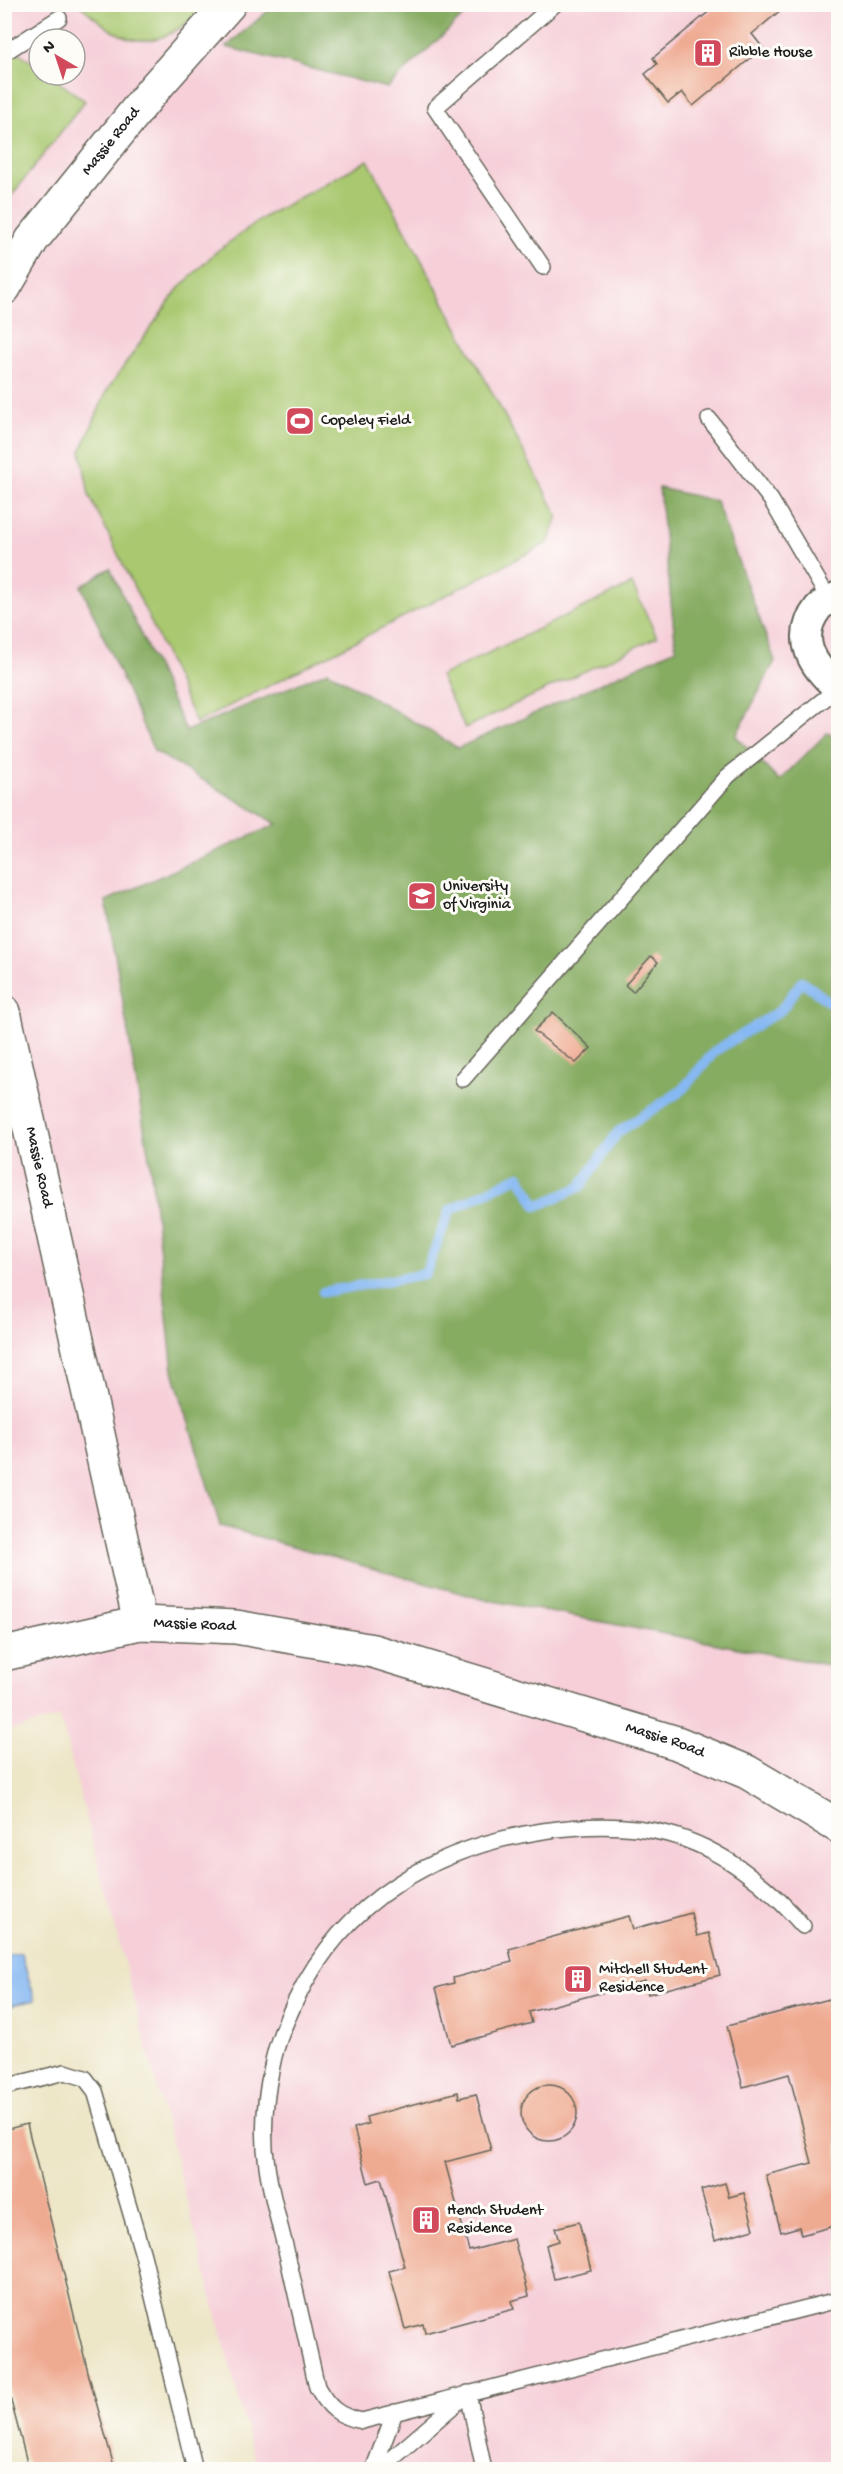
<svg xmlns="http://www.w3.org/2000/svg" width="843" height="2474" font-family="'Gochi Hand',sans-serif">
<style>
.built{fill:#f6cfd9;fill-rule:evenodd}
.green{fill:#a9c870;stroke:#627246;stroke-width:1.5}
.forest{fill:#86ac62;stroke:#51643f;stroke-width:1.5}
.water{fill:#86b8f3;stroke:#516a88;stroke-width:1.5}
.lines{fill:none;stroke-linecap:round;stroke-linejoin:round}
.stream{stroke:#86b8f3;stroke-width:10}
.building{fill:#efaa92}
.lane-casing{stroke:#656358;stroke-width:18}
.street-casing{stroke:#656358;stroke-width:32}
.secondary-casing{stroke:#656358;stroke-width:36}
.lane{stroke:#fff;stroke-width:15}
.street{stroke:#fff;stroke-width:28}
.secondary{stroke:#fff;stroke-width:33}
.labels{text-anchor:middle;dominant-baseline:central;stroke-width:6;stroke-linejoin:round;paint-order:stroke}
.poi-label{font-size:16px;fill:#1c1c1c;stroke:#fdfcf7;text-anchor:start}
.street-label{font-size:16px;fill:#1c1c1c;stroke:#fdfcf7}
</style>
<rect width="100%" height="100%" fill="#fdfcf7"/>
<filter id="ink" filterUnits="userSpaceOnUse"><feTurbulence type="fractalNoise" baseFrequency=".0167" numOctaves="2"/><feDisplacementMap in="SourceGraphic" scale="12" xChannelSelector="R" yChannelSelector="G"/><feConvolveMatrix kernelMatrix="1 2 1 2 8 2 1 2 1" color-interpolation-filters="sRGB"/></filter>
<filter id="wash" filterUnits="userSpaceOnUse"><feTurbulence type="fractalNoise" baseFrequency=".008" numOctaves="4" result="noise"/><feDisplacementMap in="SourceGraphic" scale="24" xChannelSelector="R" yChannelSelector="G"/><feGaussianBlur stdDeviation="1.35" result="paint"/><feColorMatrix in="noise" values="0 0 0 0 0 0 0 0 0 0 0 0 0 0 0 0 0 1.4 0 .05"/><feComposite in="paint" operator="in"/></filter>
<g filter="url(#wash)">
<rect width="100%" height="100%" fill="#ede6c7"/>
<path class="built" d="M5,5h833v2464h-581l-197,-752 -55,15zM39,39h36v36h-36z"/>
<path class="green" d="M79,5h129c-28,25 -56,49 -95,26 -12,-7 -23,-18 -34,-26z
M4,42l35,25v8h10l36,26 -80,103z
M368,160l190,356 -10,27 -352,180 -45,-101 -62,-127 -8,-44 26,-61 71,-101 39,-38 49,-35z
M632,584l25,53 -192,91 -25,-52z"/>
<path class="forest" d="M276,4h199v1l-88,83 -161,-41z
M659,488l57,13 59,160 -39,75 43,45 48,-48 11,4v930l-356,-68 -262,-73 -47,-155 -23,-207 -44,-263 171,-77 -123,-73 -73,-165 29,-18 76,163 142,-60 130,77 218,-99z"/>
<path class="water" d="M21,1953l14,47 -30,7v-51z"/>
<g class="lines">
<path class="stream" d="M323,1292l102,-18 25,-64 69,-34 18,30 43,-19 38,-55 63,-41 34,-40 66,-41 21,-29 36,28"/>
</g>
<g id="blocks">
<path class="building" d="M718,4h70l-36,30 11,14 -70,58 -11,-14 -14,11 -23,-29 12,-10 -4,-6z
M651,956l7,6 -25,30 -8,-7z
M553,1012l38,36 -15,15 -42,-32z
M691,1913l6,23 12,-3 11,42 -72,19 -3,-13 -116,31 3,11 -81,22 -15,-57 18,-5 -1,-5 59,-16 -3,-13 120,-33 4,13z
M837,1997l1,228 -37,10 -2,-8 -18,5 -15,-57 46,-12 -23,-89 -46,13 -16,-61z
M521 2113a28 28 0 1 1 56 0a28 28 0 1 1-56 0Z
M458,2092l1,6 17,-4 15,56 -46,12 24,89 45,-12 15,57 -18,5 3,8 -89,24 -2,-9 -18,5 -16,-58 16,-4 -24,-88 -13,4 -14,-55 14,-4 -2,-7z
M27,2124l63,256 25,90h-86l-25,-96v-244z
M725,2183l4,14 15,-4 10,36 -39,11 -14,-50z
M579,2222l12,48 -37,9 -8,-34 13,-4 -4,-13z"/>
</g>
</g>
<g filter="url(#ink)">
<use href="#blocks" fill-opacity="0" stroke="#656358" stroke-width="1.5"/>
<g class="lines">
<g class="lane-casing">
<path id="lane" d="M4,53l55,-35
M543,267l-108,-159 120,-104
M709,419l62,81 59,101
M463,1079l265,-303 110,-88
M803,1926c-35,-41 -82,-78 -135,-92 -41,-11 -84,-9 -125,-3 -107,16 -199,69 -247,169 -10,21 -20,43 -24,66 -7,32 -10,68 -5,100 4,30 13,59 20,88 10,45 20,89 30,133 12,21 21,29 45,34l476,-121
M4,2087l61,-15 20,6 10,13 48,164 52,215
M373,2470l22,-58
M379,2470l89,-77 16,77"/>
</g>
<g class="street-casing">
<path id="street" d="M838,596c-6,3 -16,7 -20,12 -24,31 -5,59 20,80"/>
</g>
<g class="secondary-casing">
<g id="secondary">
<path id="s1" d="M4,288l28,-48 121,-150 76,-86"/>
<path id="s2" d="M4,1012l136,611"/>
<path id="s3" d="M4,1654l136,-31 96,4 137,24 304,92 70,29 91,54"/>
</g>
</g>
<use href="#lane" class="lane"/>
<use href="#street" class="street"/>
<use href="#secondary" class="secondary"/>
</g>
</g>
<defs>
<g id="building-square" transform="scale(1.5)"><rect x="-9" y="-9" width="18" height="18" rx="4" fill="#d1495b" stroke="#fdfcf7"/><path d="M-4-6H4V6H1V3H-1V6H-4ZM-2.5-4.3h1.7v1.8h-1.7ZM.8-4.3h1.7v1.8H.8ZM-2.5-1h1.7V.8h-1.7ZM.8-1h1.7V.8H.8Z" fill="#fff"/></g>
<g id="stadium-square" transform="scale(1.5)"><rect x="-9" y="-9" width="18" height="18" rx="4" fill="#d1495b" stroke="#fdfcf7"/><path d="M0-5a6.5 5 0 1 0 0 10a6.5 5 0 1 0 0-10ZM-3.5-1.8h7v3.6h-7Z" fill="#fff"/></g>
<g id="university-square" transform="scale(1.5)"><rect x="-9" y="-9" width="18" height="18" rx="4" fill="#d1495b" stroke="#fdfcf7"/><path d="M0-5L7-2L0 1L-7-2ZM-4 1L0 2.5L4 1V4Q0 6-4 4Z" fill="#fff"/></g>
</defs>
<g fill-rule="evenodd">
<use href="#building-square" x="708" y="53"/>
<use href="#stadium-square" x="300" y="421"/>
<use href="#university-square" x="422" y="896"/>
<use href="#building-square" x="578" y="1979"/>
<use href="#building-square" x="426" y="2220"/>
</g>
<g class="labels">
<g class="poi-label">
<text x="729" y="53">Ribble House</text>
<text x="321" y="421">Copeley Field</text>
<text x="443" y="887">University<tspan x="443" dy="18">of Virginia</tspan></text>
<text x="599" y="1970">Mitchell Student<tspan x="599" dy="18">Residence</tspan></text>
<text x="447" y="2211">Hench Student<tspan x="447" dy="18">Residence</tspan></text>
</g>
<g class="street-label">
<text stroke="none"><textPath href="#s1" startOffset="182">Massie Road</textPath></text>
<text stroke="none"><textPath href="#s2" startOffset="159">Massie Road</textPath></text>
<text stroke="none"><textPath href="#s3" startOffset="194">Massie Road</textPath></text>
<text stroke="none"><textPath href="#s3" startOffset="680">Massie Road</textPath></text>
</g>
</g>
<rect width="843" height="2474" fill="none" stroke="#fdfcf7" stroke-width="24"/>
<g transform="translate(57 57) rotate(321)"><circle r="28" fill="#fdfcf7" stroke="#a3a29f" stroke-width="1.5"/>
<path d="M0-4.5L10 22L0 15L-10 22Z" fill="#d1495b"/>
<text y="-9" font-size="16" font-weight="bold" text-anchor="middle" fill="#1c1c1c">N</text>
</g>
</svg>
